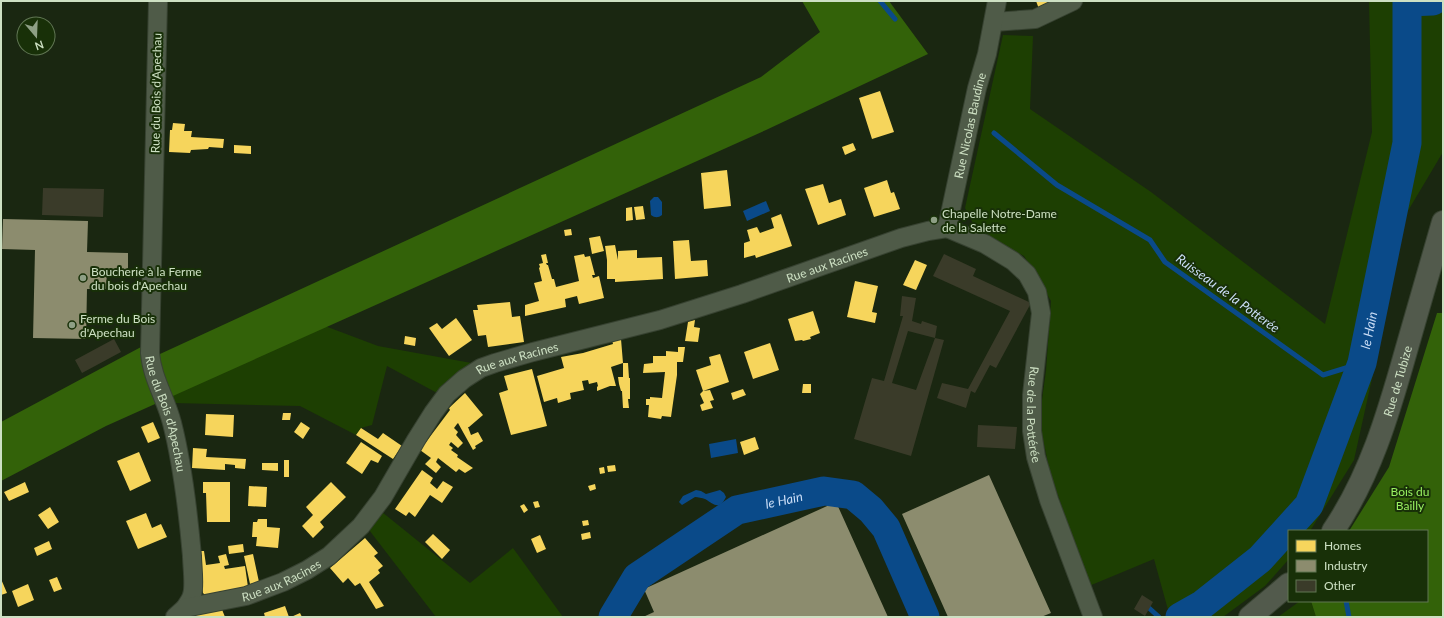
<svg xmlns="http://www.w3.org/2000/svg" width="1444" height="618" font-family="Lato,sans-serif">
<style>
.green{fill:#1d3f02}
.forest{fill:#336209}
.water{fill:#0a4a89}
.homes{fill:#f6d55c}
.industry{fill:#8c8c6e}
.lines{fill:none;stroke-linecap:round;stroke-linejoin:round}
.stream{stroke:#0a4a89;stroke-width:5}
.river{stroke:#0a4a89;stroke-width:29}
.building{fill:#3a3b29;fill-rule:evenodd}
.minor-casing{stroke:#374231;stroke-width:20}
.secondary-casing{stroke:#374231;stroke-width:24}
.minor{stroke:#4f5b48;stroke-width:18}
.secondary{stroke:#525a4c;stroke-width:22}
.poi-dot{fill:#8e9f85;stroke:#183008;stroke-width:1.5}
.labels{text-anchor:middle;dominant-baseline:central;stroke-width:4;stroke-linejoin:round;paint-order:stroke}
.street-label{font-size:12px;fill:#cde0c3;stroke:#183008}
.poi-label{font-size:12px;fill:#cde0c3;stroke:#183008;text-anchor:start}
.park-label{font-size:12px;fill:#99f161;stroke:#183008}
.water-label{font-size:13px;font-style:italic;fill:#cbdef7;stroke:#183008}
</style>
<rect width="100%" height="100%" fill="#1a2711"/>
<path class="green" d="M1369,1h74v151l-44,74 -24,139 -21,95 -44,71h-21v28l-24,27 -42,31h-53l-16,-58 -65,27 -39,-114 -11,-51 7,-50 5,-70 -27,-45 -47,-25 -12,-23 38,-173 30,1 -3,73 121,83 174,132 47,-192z
M317,323l61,23 99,18 -38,30 -52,-28 -15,59 -11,3 -5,7 -56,-29 -127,-3 -3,-13z
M382,512l88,71 43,-35 50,69h-127l-70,-91z
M1300,601h11l5,16h-38z"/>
<path class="forest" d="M802,1h87l39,53 -162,76 -660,296 -105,55v-59l140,-75 19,7 601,-277 59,-45z
M1437,313h6v304h-127l-5,-16h116v-70h-78l40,-64z"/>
<path class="water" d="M654,197h4l4,5v13c-4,3 -7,3 -11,0l-1,-14z
M766,201l4,10 -23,10 -4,-10z
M736,439l2,14 -27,5 -2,-14z
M696,490l5,1 5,3 14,-4 4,3 2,4c-7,14 -12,7 -21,2 -3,-1 -7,-2 -10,-2l-13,8 -3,-3 4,-6z"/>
<path class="homes" d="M1036,1h19l-16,8z
M880,91l14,41 -22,7 -13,-41z
M173,123l12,1 -1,7h8l-1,6 33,2 -1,9 -14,-1 -1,2 -17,1 -1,3 -21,-1 1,-22h2z
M853,143l3,7 -11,5 -3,-8z
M234,145l17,1v8l-17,-1z
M727,170l4,36 -27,3 -3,-36z
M887,180l4,13 3,-1 6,17 -26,8 -10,-29z
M823,184l6,19 12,-4 5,16 -28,10 -13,-36z
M643,206l2,13 -9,1 -2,-13z
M632,207l1,13 -7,1v-13z
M781,214l11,32 -36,12 -1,-3 -11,3v-15l6,-2 -3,-11 10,-3 3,6 14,-5 -3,-10z
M571,229l1,6 -7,1 -1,-6z
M600,236l4,15 -12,3 -3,-16z
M689,240l2,21 16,-1 1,16 -33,3 -2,-38z
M615,245l3,15v-9l19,-1v8l25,-1 1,22 -48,3v-3h-8v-19l-2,-14z
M546,254l2,9h-2l1,2h1l4,14h2l2,8 23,-6 -5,-25 10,-2 1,3 5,-1 5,19h-3l1,3 6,-2 5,22 -25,6 -2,-8 -12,3 1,8 -41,9v-11l14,-4 -5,-18 8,-2 -3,-13 1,-1 -1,-3 4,-1 -2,-8z
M915,260l12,5 -11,25 -13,-5z
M855,281l23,5 -6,26 5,1 -2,10 -28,-6z
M510,302l2,15 8,-1 4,26 -36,5 -2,-12 -8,1 -5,-26h5l-1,-5z
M813,311l7,22 -10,4 1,2 -8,2 -1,-1 -7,1 -7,-22z
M456,318l16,22 -23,16 -20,-28 8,-5 5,6z
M695,320l-1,7 6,1 -2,14 -13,-1 3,-19z
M405,336l11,2 -1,8 -11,-2z
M621,339l2,24h5l1,15h1v21h-2l1,9h-6l-1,-17h-1l-2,-7 -1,-7h5v-14l-12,4 5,19h-6l-13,5v-4l1,-1 -1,-4 -8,2 -1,-4 -6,1 2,9 -14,3 1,6 -13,4 -1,-5 -13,4 -7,-26 27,-8 -3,-11 22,-4 30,-9 -1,-4z
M770,343l9,27 -26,9 -9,-27z
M678,347h7l-2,15h-6v13l-6,42 -9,-1 -1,3 -13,-2 1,-12h-3v-6h4v-2l12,1 3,-26 -22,1 1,-9 9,-1v-7h13v-5l12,1z
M720,354l9,28 -26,9 -7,-21 15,-5 -2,-8z
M532,369l15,57 -36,9 -12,-42 9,-3 -4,-14z
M803,384h8v9h-9z
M743,389l3,6 -13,5 -2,-7z
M710,390l4,10 -4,1 3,7 -11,3 -2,-6 4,-2 -4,-9 3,-3z
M465,393l18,22 -14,12h-1l3,8 7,-3 5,9 -8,5 1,2 -3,2 -15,-27 -1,1 -3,4 4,4 -2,3 7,8 -5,5 -7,-6 -2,3 4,3 -2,2 7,5 -1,2 16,11 -8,5 -6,-4 -3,3 -18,-14 -2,4 5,5 -5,6 -11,-9 6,-6 -11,-8 30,-40 -1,-2z
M283,413h8l-1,7h-8z
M206,414l28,1 -1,22 -28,-2z
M153,422l7,16 -12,5 -7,-16z
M301,422l9,6 -7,11 -9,-7z
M361,428l17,11 5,-6 19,13 -9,13 -37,-24z
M755,437l4,12 -15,6 -4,-13z
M361,442l21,14 -4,7 -7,-3 -9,14 -16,-11z
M193,448l14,1 -1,8 40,2 -1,10 -10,-1v-3l-10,-1v6l-33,-2z
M139,452l12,29 -21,10 -13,-30z
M284,460h5v17h-5z
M262,463h16v8l-16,-1z
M615,465l1,6 -8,1 -1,-6z
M604,467l1,6 -5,1 -1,-6z
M422,470l11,8 -3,5 7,6 6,-8 10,6 -11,16 -12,-8 -15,22 -6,-5 -3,4 -11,-7z
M25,482l4,10 -20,9 -5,-9z
M203,482h27v40h-23l-1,-29h-3z
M331,482l15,15 -26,25 4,5 -11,11 -11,-12 11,-11 -7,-8z
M595,484l1,5 -6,2 -2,-5z
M249,486l18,1 -1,20 -18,-1z
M538,501l2,6 -5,1 -2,-6z
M524,504l4,6 -4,3 -4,-7z
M50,507l9,15 -11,7 -10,-14z
M146,513l6,15 9,-4 6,13 -29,12 -12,-28z
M258,519h9v8l13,1 -2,20 -22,-2 1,-9h-5l1,-15h4z
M588,520l1,5 -6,1 -1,-5z
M590,532l1,6 -9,2 -1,-6z
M433,534l17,16 -8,9 -17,-17z
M540,535l6,14 -9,4 -6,-14z
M365,538l13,15 -4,3 9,10 -5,4 2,3 -11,9 15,24 -8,3 -16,-26 -5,3 -7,-8 -5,5 -13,-15z
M49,541l3,8 -15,7 -3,-8z
M243,544l1,8 -15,2 -1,-8z
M198,551h6l2,14 14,-2 -2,-7 8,-2 3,11 -5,1 1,3 20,-3 3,21 -43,8 -2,-2 -3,-15z
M253,554l6,28 -9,2 -6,-28z
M57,577l5,12 -8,3 -5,-12z
M1,579l6,14 -6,2z
M28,584l6,16 -16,7 -6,-16z
M285,606l4,11h-24l-1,-4z
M221,607l4,10h-30l-1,-2z
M300,613l2,4h-11z"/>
<path class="industry" d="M3,219l85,2 -1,31 41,1v20h-21l-1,16h-19l-1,50 -53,-1 2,-88 -33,-1z
M989,475l62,138 -10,4h-93l-46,-103z
M836,502l52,115h-245l11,-5 -10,-23z"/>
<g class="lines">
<path class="stream" d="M880,1l15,18
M994,133l63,52 93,55 15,22 158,113 39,-12
M1346,601l3,16
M1149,608l10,9"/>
<g class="river">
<path id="s1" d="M613,617l24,-40 100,-67 87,-19 29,4 18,15 15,18 39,89"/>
<path id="s2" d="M1180,617l23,-13 57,-45 49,-54 53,-142 45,-220v-141l26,-1"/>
</g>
</g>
<path class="building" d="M43,188l61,1 -1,28 -61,-2z
M944,254l32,15 -3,7 58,27 -35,65 -6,-3 -15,28 -4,-2 -5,17 -29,-10 5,-15 26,6 42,-78 -77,-35z
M902,296l14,2 -4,23 9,3 1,-3 15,5 -2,12 9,2 -33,116 -57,-17 18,-61 12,3 19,-65h-3zM908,331l27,7 -19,52 -24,-7z
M114,339l7,13 -39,21 -7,-13z
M978,425l39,2 -2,22 -38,-2z
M1142,595l11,7 -8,14 -11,-7z"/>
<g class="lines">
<g class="minor-casing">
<g id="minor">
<path id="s3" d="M158,1l-8,352c2,25 16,46 22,70 11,43 16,88 20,133 0,9 3,30 0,39 -1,5 -5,9 -7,13"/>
<path d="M994,22l41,-3 38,-18"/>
<path id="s4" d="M947,228l38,16 28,17 14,13 10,18 4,21 -9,82v36l4,26 13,43 44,117"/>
<path id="s5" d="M947,228l30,-140 10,-34 10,-53"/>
<path id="s6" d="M175,617l10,-9 61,-12 37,-14 24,-12 22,-14 32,-30 22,-29 33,-57 17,-27 14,-19 17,-15 17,-11 14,-5 38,-11 127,-32 82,-26 159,-56 27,-7 19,-3"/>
</g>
</g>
<g class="secondary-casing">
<g id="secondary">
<path id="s7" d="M1333,531c37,-55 55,-116 73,-180 12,-43 25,-86 37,-129"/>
<path d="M1250,617l39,-33"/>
</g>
</g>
<use href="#minor" class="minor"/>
<use href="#secondary" class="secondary"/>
</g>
<g class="poi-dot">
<circle cx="934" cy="220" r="4"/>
<circle cx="83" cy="278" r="4"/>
<circle cx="72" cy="325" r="4"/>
</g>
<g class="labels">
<g class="street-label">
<text transform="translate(156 93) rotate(-89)">Rue du Bois d'Apechau</text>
<text stroke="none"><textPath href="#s5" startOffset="105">Rue Nicolas Baudine</textPath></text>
<text stroke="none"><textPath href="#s6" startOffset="774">Rue aux Racines</textPath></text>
<text stroke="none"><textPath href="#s6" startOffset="450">Rue aux Racines</textPath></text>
<text stroke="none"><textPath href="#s7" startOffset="164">Rue de Tubize</textPath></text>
<text stroke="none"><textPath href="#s3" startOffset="415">Rue du Bois d'Apechau</textPath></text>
<text stroke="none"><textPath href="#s4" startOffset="237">Rue de la Pottérée</textPath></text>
<text stroke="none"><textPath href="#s6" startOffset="114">Rue aux Racines</textPath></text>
</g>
<g class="poi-label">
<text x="942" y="213">Chapelle Notre-Dame<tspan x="942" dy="14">de la Salette</tspan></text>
<text x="91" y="271">Boucherie à la Ferme<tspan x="91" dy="14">du bois d'Apechau</tspan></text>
<text x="80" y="318">Ferme du Bois<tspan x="80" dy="14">d'Apechau</tspan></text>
</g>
<g class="park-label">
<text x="1410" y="491">Bois du<tspan x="1410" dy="14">Bailly</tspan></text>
</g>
<g class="water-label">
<text transform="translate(1228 293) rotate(36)">Ruisseau de la Potterée</text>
<text stroke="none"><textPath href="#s2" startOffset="357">le Hain</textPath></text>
<text stroke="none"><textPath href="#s1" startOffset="215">le Hain</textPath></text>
</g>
</g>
<rect width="1444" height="618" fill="none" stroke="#cde0c3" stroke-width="4"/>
<rect x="1288" y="530" width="140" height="72" fill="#183008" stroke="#607653"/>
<rect x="1296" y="540" width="20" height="12" fill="#f6d55c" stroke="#607653"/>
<text x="1324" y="550" font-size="12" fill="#cde0c3">Homes</text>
<rect x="1296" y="560" width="20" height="12" fill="#8c8c6e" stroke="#607653"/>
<text x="1324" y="570" font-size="12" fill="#cde0c3">Industry</text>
<rect x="1296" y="580" width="20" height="12" fill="#3a3b29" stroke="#607653"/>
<text x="1324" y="590" font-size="12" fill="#cde0c3">Other</text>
<g transform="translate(36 36) rotate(161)"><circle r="19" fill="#183008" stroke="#607653"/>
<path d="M0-3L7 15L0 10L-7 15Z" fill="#8e9f85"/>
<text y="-6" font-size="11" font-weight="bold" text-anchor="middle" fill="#cde0c3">N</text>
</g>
</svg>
